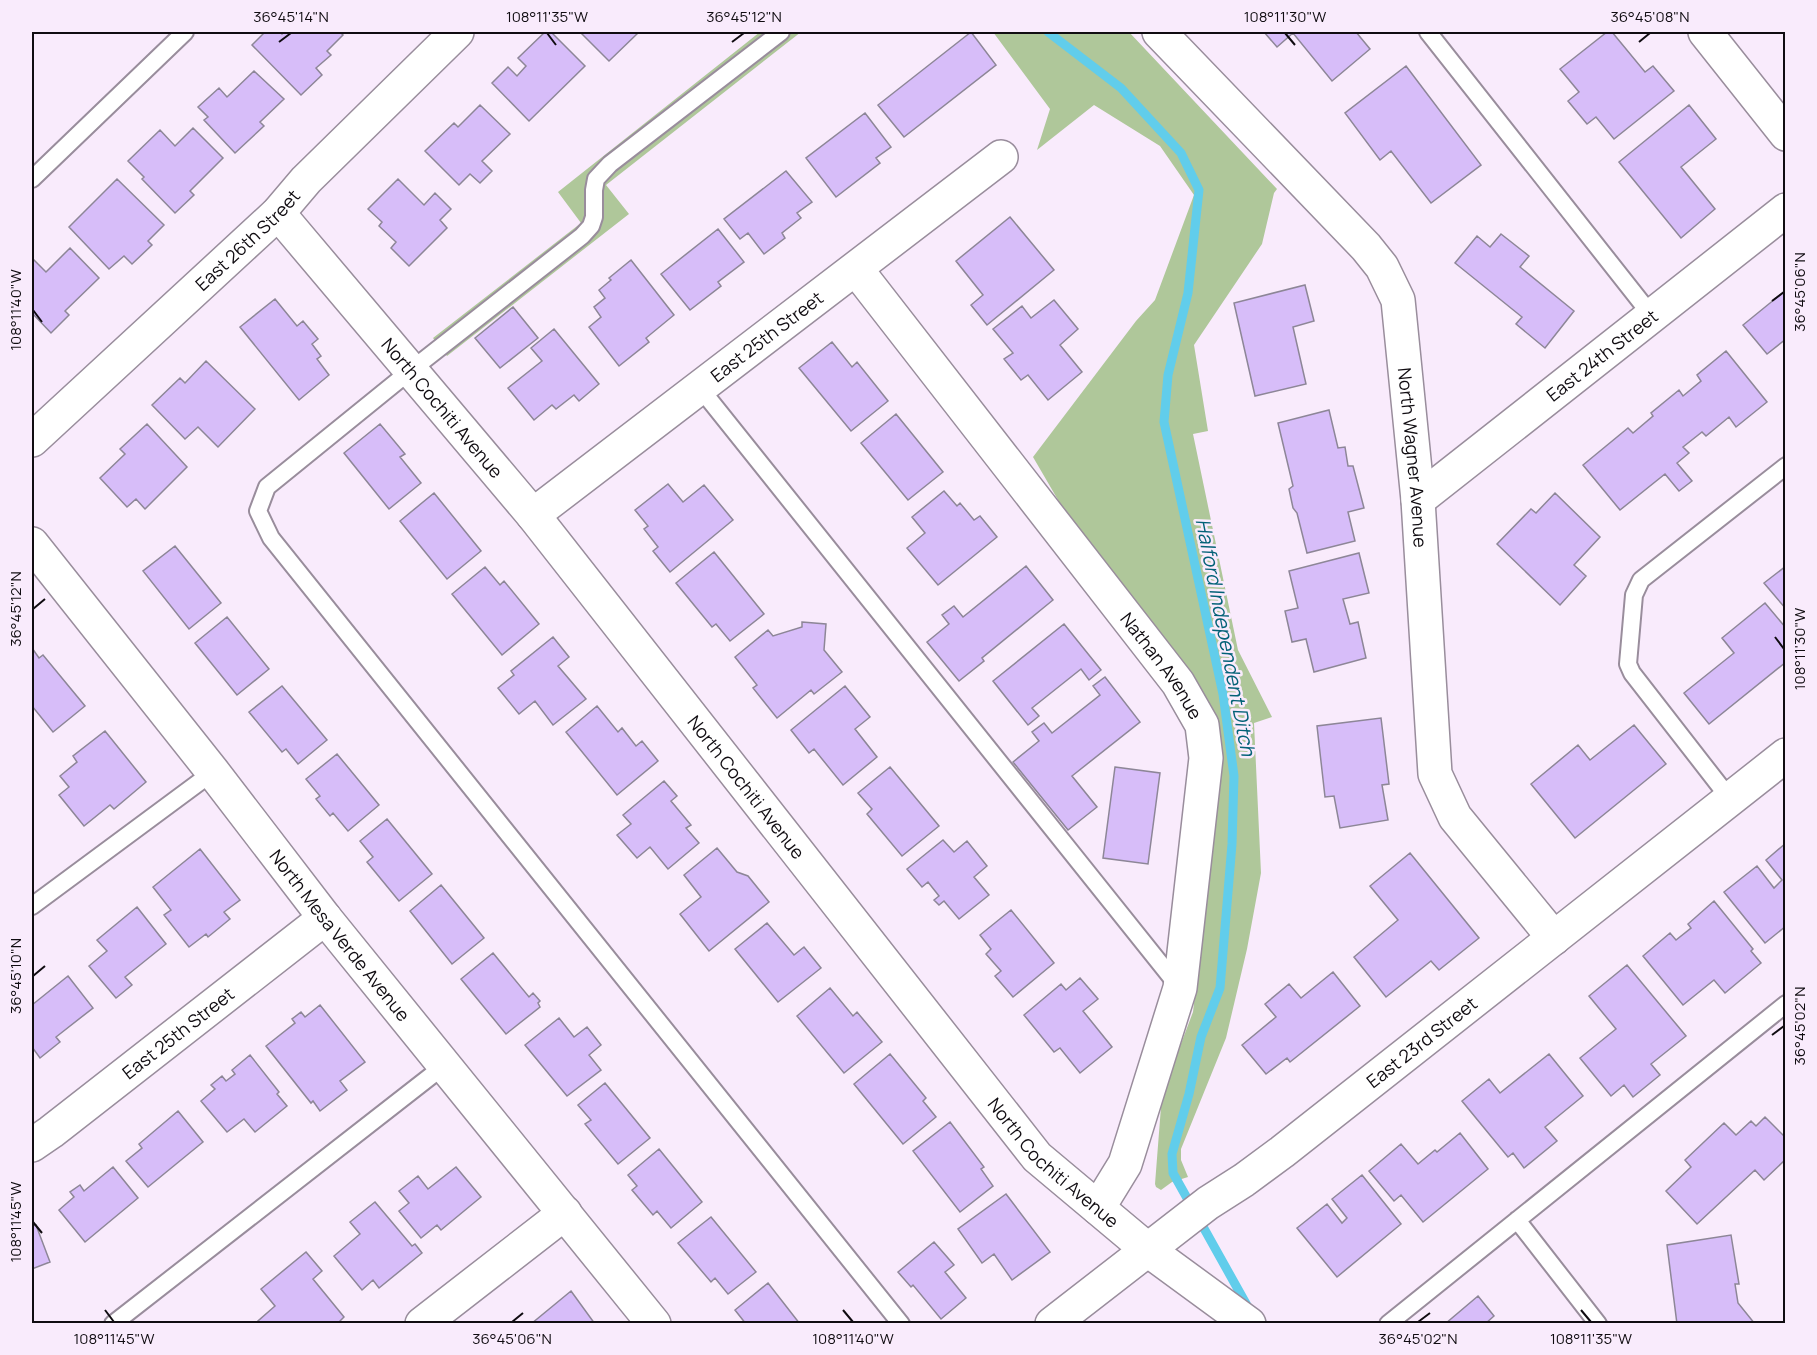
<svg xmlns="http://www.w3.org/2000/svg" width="1817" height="1355" font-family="Manrope,sans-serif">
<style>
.green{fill:#afc79a}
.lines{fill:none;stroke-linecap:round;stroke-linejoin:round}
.stream{stroke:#61cdeb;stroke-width:9}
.building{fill:#d7bdf9;stroke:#8d8697;stroke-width:1.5}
.service-casing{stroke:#998d9c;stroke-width:20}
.minor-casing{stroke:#998d9c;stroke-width:36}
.service{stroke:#fff;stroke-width:16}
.minor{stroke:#fff;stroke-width:33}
.ticks{fill:none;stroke:#100c11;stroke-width:2}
.labels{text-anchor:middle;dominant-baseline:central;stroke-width:5;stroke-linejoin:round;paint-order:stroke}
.street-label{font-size:18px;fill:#100c11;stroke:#f9ebfc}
.water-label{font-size:20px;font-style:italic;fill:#036277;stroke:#f9ebfc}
.neatline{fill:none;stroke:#100c11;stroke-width:2}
.ticks-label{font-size:15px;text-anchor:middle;fill:#100c11}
</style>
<rect width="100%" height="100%" fill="#f9ebfc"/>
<path class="green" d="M760,32h41l-195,153 23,29 -182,142 -14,-18 148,-115 -23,-31z
M993,32h136l148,157 -3,4 -12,51 -68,101 14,86 -15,3 45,216 34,67 -18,6 7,150 -14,76 -21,89 -45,111v11l7,17 -16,5 -11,8 -5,-3 -1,-3 7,-90 31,-82 28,-250 -142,-226 -46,-79 103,-136 19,-21 39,-105 -34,-49 -66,-41 -57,45 13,-41z"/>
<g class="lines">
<path class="stream" d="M1048,32l73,56 60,65 18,37 -11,103 -20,82 -4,47 59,272 11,82 -2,68 -12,144 -19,49 -12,57 -17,60 1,19 76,136"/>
</g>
<path class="building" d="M265,32h15l2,2 3,-2h55l3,3 -16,16 4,4 -15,13 6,7 -21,20 -49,-50z
M545,32h6l34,34 -56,55 -37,-38 16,-16 9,9 9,-10 -8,-8z
M580,32h59l-30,29z
M971,32l25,33 -92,72 -26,-32z
M1264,32h92l14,17 -38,32 -39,-48 -16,14z
M1607,32h5l33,40 8,-6 21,25 -60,48 -18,-22 -9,7 -19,-23 11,-9 -19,-23z
M1406,66l75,99 -50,38 -40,-52 -11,9 -35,-47z
M254,71l30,28 -24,23 4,4 -29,27 -31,-33 4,-3 -10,-10 21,-19 8,9z
M480,105l30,29 -28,27 10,10 -12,12 -10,-9 -11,11 -34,-34 29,-28 4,4z
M1689,105l27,34 -35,28 34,42 -34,29 -62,-76z
M865,113l26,34 -15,11 4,5 -44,34 -30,-39z
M193,128l30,30 -33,33 4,4 -19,18 -33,-34 2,-2 -16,-16 32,-31 15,16z
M786,171l26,31 -15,11 4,5 -19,15 3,5 -21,16 -16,-21 -8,6 -16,-20z
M117,179l47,46 -16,16 4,4 -20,19 -8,-8 -15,13 -40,-42z
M398,179l26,26 11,-12 16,16 -11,11 7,8 -38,38 -18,-18 5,-6 -17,-16 3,-4 -14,-13z
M1010,217l44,53 -67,55 -16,-20 12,-10 -27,-34z
M718,229l26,33 -26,20 3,4 -31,24 -29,-36z
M1501,234l28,22 -9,11 54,44 -29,37 -29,-24 6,-7 -67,-54 22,-27 13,11z
M70,248l29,30 -34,33 4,4 -18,18 -19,-20v-55l14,14z
M631,260l43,55 -28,23 3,4 -30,24 -30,-39 12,-10 -7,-10 11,-9 -6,-8 12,-10 -2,-2z
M1305,285l9,36 -21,6 13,57 -51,12 -21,-93z
M1786,290v49l-19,15 -24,-29z
M275,299l22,27 6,-5 15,18 -6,5 9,12 -4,3 12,16 -30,25 -59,-73z
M1054,300l24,29 -18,16 22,27 -34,28 -20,-25 -7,5 -17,-21 9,-6 -20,-24 29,-23 9,12z
M513,307l25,31 -38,30 -25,-30z
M554,329l45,55 -20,17 -5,-6 -18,14 -4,-4 -18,15 -26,-32 34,-27 -11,-13z
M832,342l20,25 5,-5 31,39 -37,30 -52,-63z
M1726,351l41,51 -31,25 -7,-10 -23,19 -4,-4 -19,15 6,6 -12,10 15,18 -13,10 -14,-17 -45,36 -37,-45 45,-37 5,5 20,-17 -2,-3 28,-23 4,6 18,-15 -4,-6z
M206,361l49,48 -37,38 -20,-20 -13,12 -33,-34 28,-27 5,5z
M1329,410l9,38 7,-1 3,19h5l11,42 -16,4 7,29 -48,12 -10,-40 -4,-5 -4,-19 4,-3 -15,-63z
M896,414l47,58 -35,28 -47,-57z
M147,424l40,43 -42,42 -9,-10 -9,8 -27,-29 25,-24 -5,-5z
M380,424l25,30 -5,3 21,26 -32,26 -45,-56z
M668,484l15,18 21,-17 29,35 -63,52 -17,-21 5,-4 -14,-18 4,-3 -13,-16z
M944,491l13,15 3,-3 14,17 6,-4 17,21 -59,48 -31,-37 18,-15 -13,-16z
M434,493l47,58 -34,28 -47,-58z
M1555,493l45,44 -26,28 12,11 -26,29 -63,-61 34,-35 5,4z
M175,546l46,57 -32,26 -46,-58z
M714,552l50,62 -34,27 -14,-17 -4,3 -36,-44z
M1359,553l10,40 -26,6 7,25 8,-2 8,36 -52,14 -8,-33 -14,3 -7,-31 13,-3 -9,-37z
M1026,566l27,34 -71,58 2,3 -25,20 -32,-39 22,-18 -7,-9 12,-9 9,11z
M1786,566v43l-22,-26z
M485,567l15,18 4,-4 35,43 -37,31 -50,-61z
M1765,603l21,25v34l-77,62 -25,-31 50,-40 -12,-15z
M227,617l42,52 -32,26 -42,-52z
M802,622l24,2 -2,26 18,22 -28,22 -3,-4 -34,28 -24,-30 4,-3 -22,-28 33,-27 5,6 29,-9z
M1064,624l37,46 -12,10 -8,-11 -49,39 7,8 -11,9 -35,-44z
M553,637l16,20 -11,9 28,33 -33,26 -18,-24 -16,13 -21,-26 16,-13 -3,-4z
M32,648l7,10 4,-3 42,51 -32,26 -21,-26z
M1105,677l35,45 -68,54 25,31 -29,23 -55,-68 26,-21 -7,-9 12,-9 8,10 48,-38 -7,-9z
M282,686l45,54 -29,24 -12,-15 -4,3 -33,-40z
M845,686l25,31 -15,12 22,28 -34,28 -29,-36 -5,4 -18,-23z
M597,706l21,26 4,-4 14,18 6,-5 16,20 -41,34 -51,-63z
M1381,718l8,66 -7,1 6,35 -48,8 -6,-32 -9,1 -8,-71z
M1634,725l32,39 -91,74 -44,-54 47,-39 12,15z
M105,731l41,51 -32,27 -4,-4 -26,21 -25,-31 10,-8 -9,-11 17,-14 -4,-6z
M337,754l42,51 -31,26 -15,-18 -3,3 -14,-17 4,-3 -14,-17z
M890,767l49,59 -37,30 -35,-42 5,-5 -14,-16z
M1115,767l45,6 -12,91 -45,-6z
M664,781l13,15 -6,5 20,24 -5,3 13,15 -31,26 -18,-22 -13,11 -20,-23 14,-11 -8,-9z
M387,819l45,55 -33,27 -32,-39 6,-5 -13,-16z
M943,840l11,12 13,-11 20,25 -13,11 15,18 -30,24 -15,-18 -5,4 -5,-5 5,-4 -11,-14 -6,5 -15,-18z
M1786,843v83l-21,17 -41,-51 33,-26 17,22 8,-8 -16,-20z
M717,848l20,24 11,4 21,26 -60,49 -29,-37 21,-17 -17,-22z
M200,849l40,51 -16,12 6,7 -22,18 -2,-3 -17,13 -25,-32 7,-5 -18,-23z
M1410,853l69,85 -40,32 -8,-9 -45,36 -32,-40 44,-37 -28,-34z
M441,885l43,53 -32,26 -42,-53z
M1714,901l39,48 -2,2 10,12 -36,30 -11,-13 -31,25 -40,-49 27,-23 6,7 15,-12 -3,-4z
M137,907l29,37 -41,33 7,8 -16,13 -27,-32 18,-15 -10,-11z
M1011,910l43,53 -41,34 -18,-21 6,-5 -15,-17 5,-5 -11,-14z
M767,923l27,32 10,-8 17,21 -43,34 -43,-53z
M493,953l36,44 4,-4 7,8 -2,2 2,4 -34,27 -45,-55z
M1627,965l59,71 -35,28 9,11 -27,22 -9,-12 -13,11 -31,-38 36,-29 -27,-33z
M1333,972l27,34 -70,56 -3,-4 -21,16 -24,-29 34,-28 -11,-13 24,-20 12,14z
M68,976l25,32 -37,29 4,5 -20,16 -8,-11v-42z
M1080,978l18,21 -15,12 29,36 -32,26 -20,-25 -6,4 -30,-37 37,-31 5,6z
M830,988l23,28 4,-4 25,30 -38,31 -47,-57z
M320,1005l45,57 -25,19 7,9 -27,21 -7,-10 -2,2 -45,-57 29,-23 -3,-4 9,-7 4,5z
M559,1018l15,19 13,-10 14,18 -12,10 12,15 -34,26 -42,-51z
M890,1054l36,44 -3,3 13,16 -33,27 -49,-60z
M1549,1054l34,42 -38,31 12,14 -33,27 -11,-15 -5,4 -46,-56 27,-22 11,14z
M250,1055l29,37 -2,2 10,12 -32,26 -11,-13 -17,13 -26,-31 14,-12 -4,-4 11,-9 4,5 9,-7 -3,-4z
M605,1083l45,55 -32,26 -33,-40 6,-4 -13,-15z
M178,1111l25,31 -55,45 -22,-26 16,-13 -3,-4z
M1765,1117l21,21v21l-22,21 -9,-10 -58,54 -31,-33 25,-24 -6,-7 39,-37 12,12 15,-14 5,5z
M950,1122l34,45 -3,2 12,17 -33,26 -47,-61z
M1460,1133l28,36 -65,53 -22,-27 -7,6 -25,-30 32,-27 17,20 17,-14 2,2z
M659,1149l43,53 -31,26 -14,-17 -4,4 -21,-25 5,-4 -9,-11z
M113,1167l25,31 -53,44 -26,-32 15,-13 -4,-5 10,-7 4,6z
M456,1167l25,30 -40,33 -4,-5 -16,13 -22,-27 10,-8 -10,-12 19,-15 10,13z
M1362,1175l39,49 -64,53 -40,-49 30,-24 15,19 5,-5 -15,-19z
M1006,1194l44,58 -38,28 -18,-26 -12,9 -24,-34z
M375,1202l37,44 3,-2 7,9 -43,35 -6,-8 -11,10 -28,-34 26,-22 -10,-12z
M711,1217l45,55 -28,22 -13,-16 -4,4 -33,-39z
M36,1225l14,37 -18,7v-43z
M1731,1235l8,49h-4l3,19 17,21h-78l-10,-79z
M934,1242l20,23 -9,7 21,26 -25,21 -28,-34 -2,2 -13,-15z
M306,1252l16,19 -9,8 31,38 -7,7h-77l-2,-3 17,-15 -14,-17z
M768,1283l32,41h-54l-11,-14z
M571,1291l24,33h-64z
M1478,1296l16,20 -9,8h-40z"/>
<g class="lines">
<g class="service-casing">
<path id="service" d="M781,32l-171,132 -14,15 -2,11v27l-3,9 -9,10 -172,135 -143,116 -9,24 13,27 630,786
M1428,32l224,284
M32,179l153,-147
M700,388l479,599
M1730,799l-98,-126 -4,-9 6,-69 7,-15 145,-114
M32,906l181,-134
M1517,1220l81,104
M113,1324l332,-259
M1388,1324l398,-320"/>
</g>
<g class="minor-casing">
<g id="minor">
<path id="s1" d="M1159,32l207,215 16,20 16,33 20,200 17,274 20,43 99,121"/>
<path d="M1705,32l81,102"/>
<path id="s2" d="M278,213l255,302 504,642 111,93 101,74"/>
<path id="s3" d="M856,269l322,414 24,42 4,33 -26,230 -55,176 -27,44"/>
<path id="s4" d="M32,440l246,-227 28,-33 151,-148"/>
<path id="s5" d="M1418,500l368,-290"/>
<path id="s6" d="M533,515l468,-358"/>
<path id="s7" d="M32,544l181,228 112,146 329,406"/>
<path id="s8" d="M32,1145l19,-13 274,-214"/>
<path d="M422,1324l143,-111"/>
<path id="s9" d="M1052,1324l156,-121 36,-23 38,-28 504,-397"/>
</g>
</g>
<use href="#service" class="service"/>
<use href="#minor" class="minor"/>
</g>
<path class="ticks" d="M547,33l9,12M1285,33l10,12M279,42l12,-9M732,42l12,-9M1639,42l11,-9M1772,301l12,-9M33,310l9,12M33,609l12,-10M1775,637l9,12M33,976l12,-10M1772,1035l12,-9M33,1222l9,11M105,1310l9,12M843,1310l10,12M1581,1310l10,12M512,1322l11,-9M1418,1322l12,-9"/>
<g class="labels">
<g class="street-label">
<text stroke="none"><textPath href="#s4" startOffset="294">East 26th Street</textPath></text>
<text stroke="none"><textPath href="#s6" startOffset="294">East 25th Street</textPath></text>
<text stroke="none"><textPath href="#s5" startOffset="234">East 24th Street</textPath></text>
<text stroke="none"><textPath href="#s2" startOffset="255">North Cochiti Avenue</textPath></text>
<text stroke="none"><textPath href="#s1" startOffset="519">North Wagner Avenue</textPath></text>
<text stroke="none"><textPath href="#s3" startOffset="501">Nathan Avenue</textPath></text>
<text stroke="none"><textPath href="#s2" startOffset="741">North Cochiti Avenue</textPath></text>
<text stroke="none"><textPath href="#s7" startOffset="498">North Mesa Verde Avenue</textPath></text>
<text stroke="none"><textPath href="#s8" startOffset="184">East 25th Street</textPath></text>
<text stroke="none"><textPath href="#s9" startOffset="465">East 23rd Street</textPath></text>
<text stroke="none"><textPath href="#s2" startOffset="1227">North Cochiti Avenue</textPath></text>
</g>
<g class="water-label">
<text transform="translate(1226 637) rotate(79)">Halford Independent Ditch</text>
</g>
</g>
<rect width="1817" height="1355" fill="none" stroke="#f9ebfc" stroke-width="66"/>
<rect x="33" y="33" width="1751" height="1289" class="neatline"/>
<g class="ticks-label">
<text x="291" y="22">36°45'14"N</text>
<text x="547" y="22">108°11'35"W</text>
<text x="744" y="22">36°45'12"N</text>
<text x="1285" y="22">108°11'30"W</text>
<text x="1650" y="22">36°45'08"N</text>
<text transform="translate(1800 292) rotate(-90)" y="5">36°45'06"N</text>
<text transform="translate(16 310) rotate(-90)" y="5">108°11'40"W</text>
<text transform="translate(16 609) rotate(-90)" y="5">36°45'12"N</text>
<text transform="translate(1800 649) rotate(-90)" y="5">108°11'30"W</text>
<text transform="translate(16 976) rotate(-90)" y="5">36°45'10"N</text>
<text transform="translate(1800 1026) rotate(-90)" y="5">36°45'02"N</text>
<text transform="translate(16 1222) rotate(-90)" y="5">108°11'45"W</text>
<text x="114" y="1344">108°11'45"W</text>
<text x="512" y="1344">36°45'06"N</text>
<text x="853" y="1344">108°11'40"W</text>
<text x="1418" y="1344">36°45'02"N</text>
<text x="1591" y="1344">108°11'35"W</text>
</g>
</svg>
